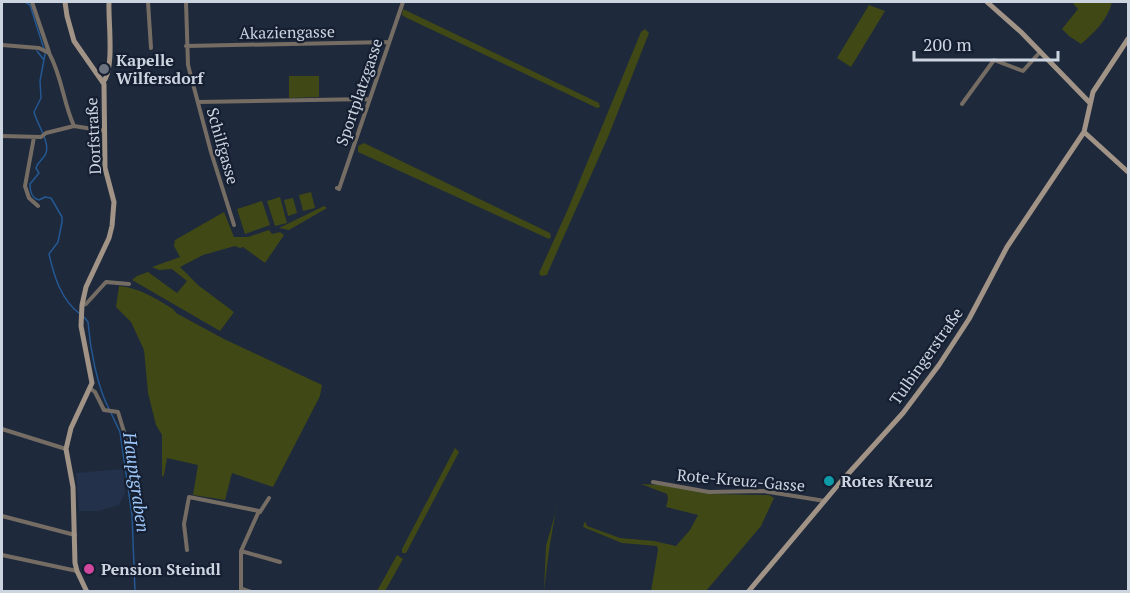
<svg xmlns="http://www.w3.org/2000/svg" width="1130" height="593" font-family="'PT Serif',serif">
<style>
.built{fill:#24314a}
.green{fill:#404815}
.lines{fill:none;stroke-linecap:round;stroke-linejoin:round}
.stream{stroke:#245892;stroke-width:1.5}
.street{stroke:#756d64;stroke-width:4}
.secondary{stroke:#a19385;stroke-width:5}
.worship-dot{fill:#6b7280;stroke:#151f31;stroke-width:2}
.culture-dot{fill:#0f9aa8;stroke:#151f31;stroke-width:2}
.hotel-dot{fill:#d1479c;stroke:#151f31;stroke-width:2}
.labels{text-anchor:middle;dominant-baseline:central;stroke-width:4.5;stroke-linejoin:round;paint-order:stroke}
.street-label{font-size:16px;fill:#ccd4e0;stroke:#151f31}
.poi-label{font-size:16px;font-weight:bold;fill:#ccd4e0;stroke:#151f31;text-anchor:start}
.water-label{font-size:18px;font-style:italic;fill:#9fc8fb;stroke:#151f31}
</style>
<rect width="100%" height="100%" fill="#1e293c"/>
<path class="built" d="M123,469l2,24 -6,12 -21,6h-19l-3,-38z"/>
<path class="green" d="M1072,2h40c-4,17 -17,30 -31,42l-12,-8 -7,-7 16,-20z
M869,5l16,6 -34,56 -14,-9z
M403,9l196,94 1,4 -3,1 -190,-90 -5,-3z
M645,29l4,4 -41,104 -60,135 -1,3 -6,1 -2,-3 29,-64 73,-177z
M289,76h30v21l-30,1z
M364,143l186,90 1,4 -2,2 -191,-87v-6z
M311,192l4,16 -12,3 -4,-16z
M280,197l7,26 -12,3 -8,-25z
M293,198l4,15 -9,3 -4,-16z
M262,201l8,24 -25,9 -8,-25z
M324,206l3,2 -38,22 -10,-2z
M224,212l10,25h14l21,-7 3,4 8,-2 4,3 -19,28 -22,-16 -3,1 -5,-2 -32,9 -23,12 18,18 36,27 -14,19 -88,-51 5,-4 11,-4 29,21 10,-12 -15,-12 -13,1 -7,-3 28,-10 -6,-11 1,-6z
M119,286c21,2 36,12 54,23l3,4 48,26 98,46 -2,11 -47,91 -41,-14 -7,27 -32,-5 5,-30 -31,-7 -3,17 -2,2v-42l-6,-10 -8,-32 -4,-43 -13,-28 -15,-15z
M455,448l4,4 -53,101h-4v-4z
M562,474l-13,76 -5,41 2,-45 9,-32z
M641,484l21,1 50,9 57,1 5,3 -13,28 -55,65h-55l7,-41 -1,-4 -35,-3 -39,-16 2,-6 2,5 33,12 34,3 22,5 14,-16 8,-15 -32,-8 2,-8 -1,-5z
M397,555l6,4 -18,32h-8z"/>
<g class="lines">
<path class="stream" d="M25,2l5,3 14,44
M37,51l7,9
M45,54l-5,27 1,17 -7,14c3,12 16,30 12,41 -2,6 -8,8 -10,15l3,5 -9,11c0,7 1,14 9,16l6,-3 6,1 11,19v5l-4,20 -9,12c5,22 12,46 31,60
M84,317l4,5c2,26 9,64 21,87
M111,413l9,19 12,83 3,77"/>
<path class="street" d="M32,2l17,50
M148,2l3,46
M186,2l2,63 23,87 23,73
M2,45l37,3 10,5c13,23 14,49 25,73l31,5
M186,46l202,-4
M198,102l171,-3
M962,104l32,-44 29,11 17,-19
M2,136l39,1 5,-4 28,-7
M34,137l-9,49 4,12 9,8
M337,188l2,1 64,-187
M82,305l4,-1 20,-22 23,2
M91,389l4,3 9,18 14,2 10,33
M2,429l64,20
M653,482l56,10 54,-1 62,10
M2,516l73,19
M187,550l-3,-26 5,-27 70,14
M241,551l39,11
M2,555l75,16
M242,589l9,3
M241,592v-41l18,-40 1,1 9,-14"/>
<path class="secondary" d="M65,2l2,14 7,25 30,43 1,84 9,34 -2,24 -3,12 -23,49 -4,18 -1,21 11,57 -21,45 -5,21 7,38 2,76 2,8 10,21
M987,2l34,30 69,71
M103,82c12,-13 5,-61 6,-80
M1084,132l44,40
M748,592l90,-107 65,-72 36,-48 30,-46 38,-72 77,-115 9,-40 35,-53"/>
</g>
<circle class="worship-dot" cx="104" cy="69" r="6"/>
<circle class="culture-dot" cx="829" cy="481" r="6"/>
<circle class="hotel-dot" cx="89" cy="569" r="6"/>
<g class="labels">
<g class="street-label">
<text transform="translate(287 32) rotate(-1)">Akaziengasse</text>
<text transform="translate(359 92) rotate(-71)">Sportplatzgasse</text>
<text transform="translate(93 136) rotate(-93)">Dorfstraße</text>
<text transform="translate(223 146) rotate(74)">Schilfgasse</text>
<text transform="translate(926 356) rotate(-55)">Tulbingerstraße</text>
<text transform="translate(741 480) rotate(5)">Rote-Kreuz-Gasse</text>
</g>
<g class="poi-label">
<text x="116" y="60">Kapelle<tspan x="116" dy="18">Wilfersdorf</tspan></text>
<text x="841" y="481">Rotes Kreuz</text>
<text x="101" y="569">Pension Steindl</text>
</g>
<g class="water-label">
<text transform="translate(137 482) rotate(82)">Hauptgraben</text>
</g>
</g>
<rect width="1130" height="593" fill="none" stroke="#ccd4e0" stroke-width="6"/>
<path d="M914 51v9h144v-9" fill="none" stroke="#ccd4e0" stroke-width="3"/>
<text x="923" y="51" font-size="18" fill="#ccd4e0" stroke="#151f31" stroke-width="4.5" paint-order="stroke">200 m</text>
</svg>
